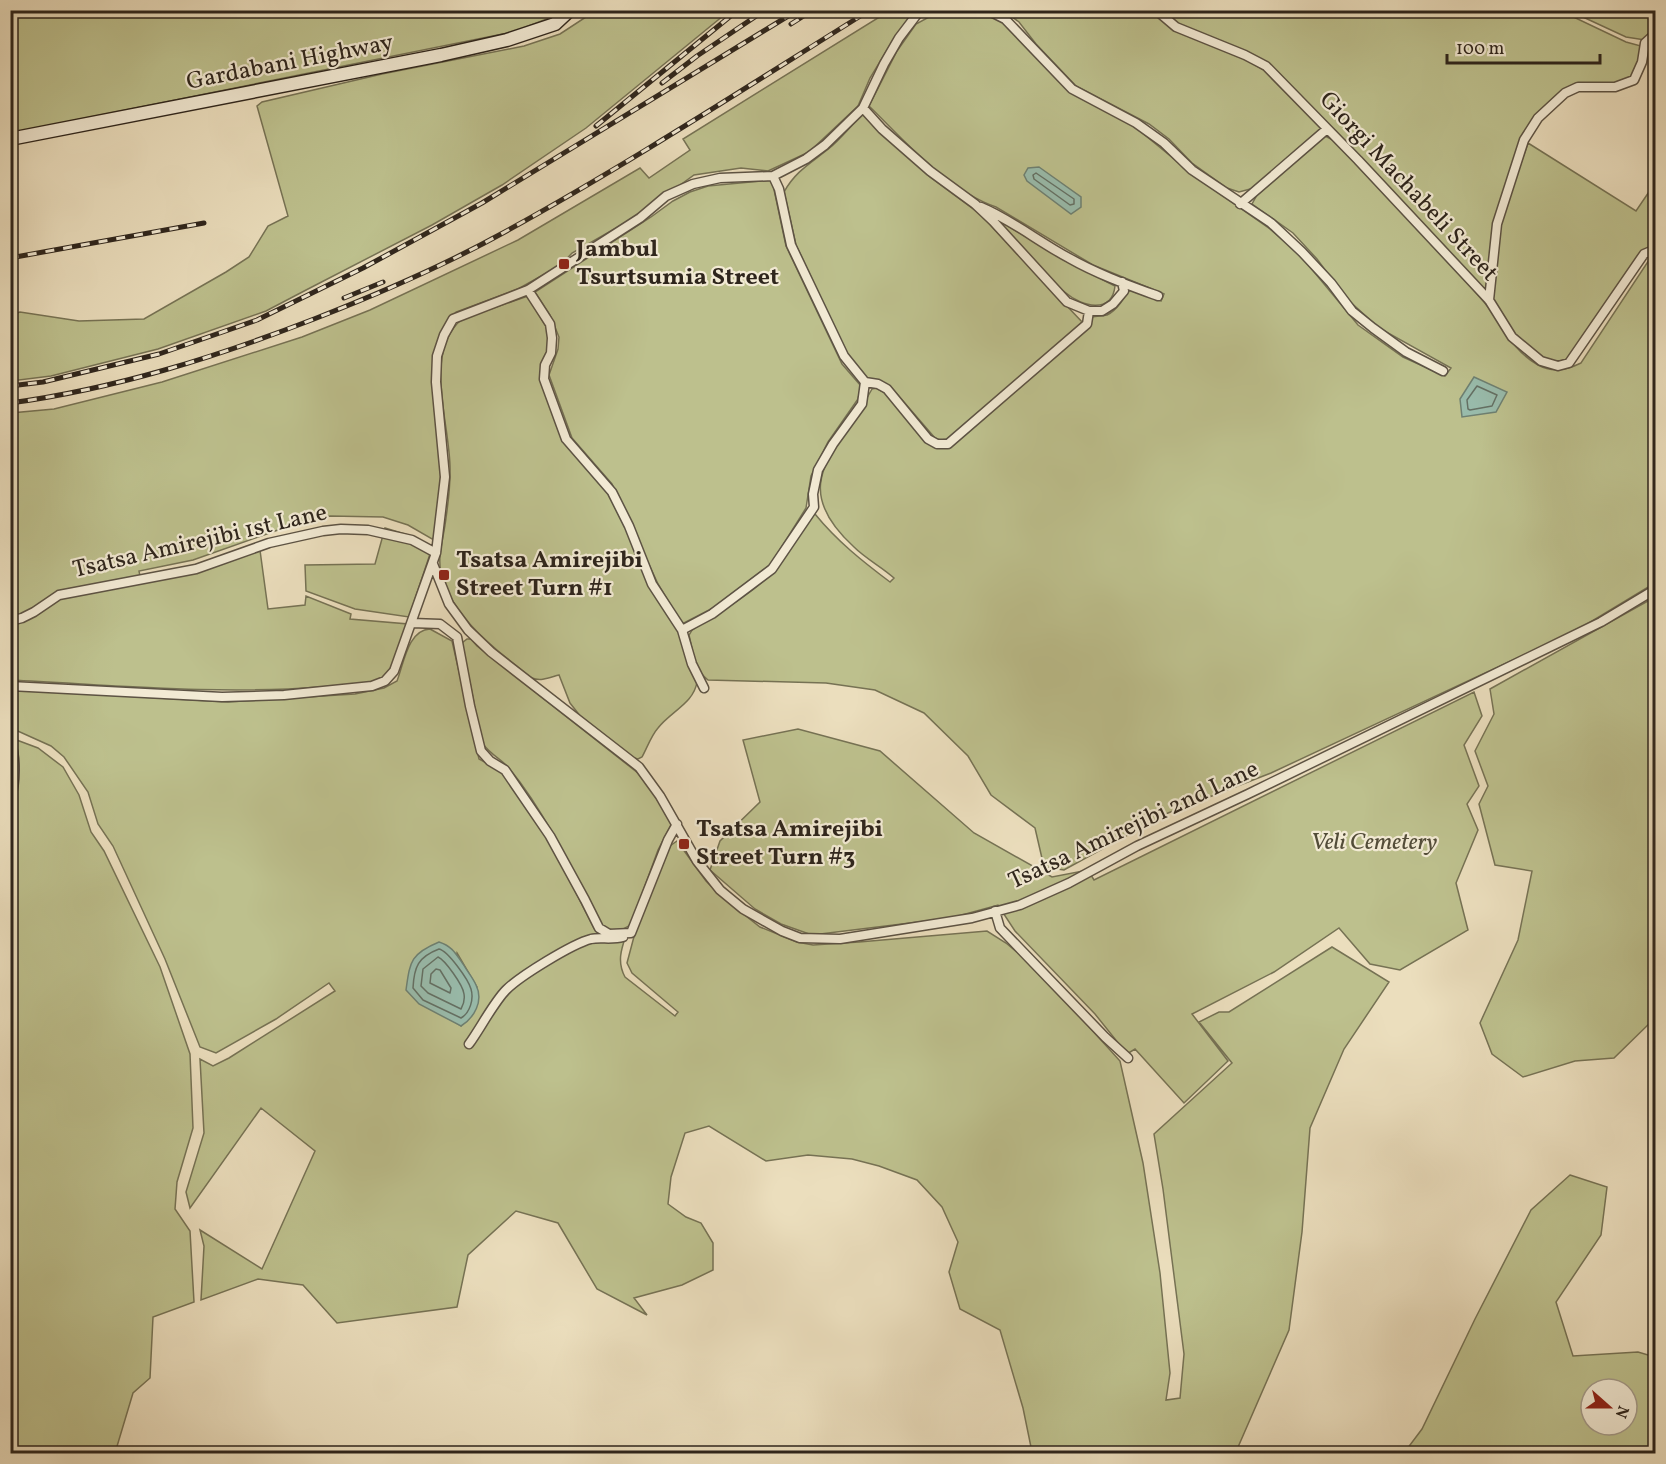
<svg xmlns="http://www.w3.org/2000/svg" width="1666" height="1464" font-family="Vollkorn,serif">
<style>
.green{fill:#bdc08d;stroke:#767254;stroke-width:1.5;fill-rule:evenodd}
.water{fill:#99bcac;stroke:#6e8072;stroke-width:1.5}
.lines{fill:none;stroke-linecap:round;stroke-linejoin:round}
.shore{stroke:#647064;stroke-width:1.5}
.street-casing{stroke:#5d5344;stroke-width:11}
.secondary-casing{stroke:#2e251c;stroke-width:15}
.street{stroke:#f2ead4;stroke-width:8}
.secondary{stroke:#f2ead4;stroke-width:12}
.rail-casing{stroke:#2e251c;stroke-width:5}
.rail{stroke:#f2ead4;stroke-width:3;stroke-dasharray:9;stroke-linecap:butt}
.poi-dot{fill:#8f2418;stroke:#f2ead4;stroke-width:2}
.labels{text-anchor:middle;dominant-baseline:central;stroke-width:4.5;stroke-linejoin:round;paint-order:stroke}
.street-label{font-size:24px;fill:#2e251c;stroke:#f2ead4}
.poi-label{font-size:24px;font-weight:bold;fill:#2e251c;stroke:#f2ead4;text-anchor:start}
.park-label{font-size:24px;font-style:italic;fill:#524c38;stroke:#f2ead4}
</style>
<rect width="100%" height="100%" fill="#ebdebd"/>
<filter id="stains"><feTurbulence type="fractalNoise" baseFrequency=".00333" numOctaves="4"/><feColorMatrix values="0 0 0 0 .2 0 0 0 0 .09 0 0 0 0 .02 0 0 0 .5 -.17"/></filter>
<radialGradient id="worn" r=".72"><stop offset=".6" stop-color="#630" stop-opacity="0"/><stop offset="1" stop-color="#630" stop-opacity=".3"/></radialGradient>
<path class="green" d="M10,11h550l-8,6 -39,15 -502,101z
M595,11h134l-143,117 -84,57 -70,40 -124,64 -42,22 -108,38 -107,27 -40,5v-66l9,-3 59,9 65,-2 82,-47 23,-15 19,-31 20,-10 -31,-110 5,-4 120,-28 142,-28 36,-12z
M889,11h25l-19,26 -25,41 -12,28 -49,46 -41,19 -27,-3 -47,7 -55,40 -67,38 -11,12 -43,24 -62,23 -18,27 -5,26 1,43 7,46 -1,48 -6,36 -2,1 -24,-14 -25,-8 -53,-1 -52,14 -85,30 -54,11 1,5 54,-10 65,-23 9,66 37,-4 1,-9 45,18 -1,5 58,5c-6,15 -14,49 -29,56 -17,7 -41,5 -59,7 -103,8 -206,-2 -309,-7v-267l43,-4 108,-27 140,-45 68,-27 148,-70 122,-72 9,10 41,-28 -7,-11z
M940,11h32l10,1 19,8 72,74 62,33 61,50 74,52 30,26 58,70 45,32 42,19 6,-8 -72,-40 -33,-30 -29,-39 -24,-26 -41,-29 5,-9 68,-59 8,4c51,54 103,106 151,162 19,22 26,47 54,63 15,8 29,5 43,-2l68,-103 6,-4v327l-76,46 -308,144 -103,40 -104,57 -20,-3 -9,-39 -44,-33 -23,-39 -44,-43 -49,-23 -49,-7 -118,-3c-14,-10 -15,-29 -19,-45l3,-5c26,-17 55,-33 77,-54 18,-17 29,-41 42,-61l4,-1c22,27 47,47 75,68l4,-4c-12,-11 -28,-19 -40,-31 -69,-63 -16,-95 18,-158l4,-1 13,7 35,45 19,6 147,-121 2,-8c5,-1 11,-1 15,-2 9,-4 20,-19 21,-27l33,13 3,-7 -71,-29 -97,-58c-49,-17 -91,-66 -127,-101l28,-55 19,-27z
M1004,11h148l17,15 78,34 20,12 54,55 -3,7 -64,54 -15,4 -12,-4 -35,-25 -23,-24 -20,-15 -73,-38 -40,-42 -17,-22z
M1159,11h402l65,31 15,4 1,5 -9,25c-7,3 -14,6 -21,8 -14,2 -34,-1 -46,5 -55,30 -67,141 -78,196l-5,6 -206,-220 -13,-10 -85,-36z
M1570,11h85v18l-10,11 -19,-3z
M862,114l68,63 50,37 103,109 -134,116 -9,1 -5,-2 -45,-52 -26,-9 -18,-25 -50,-107 -12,-53c12,-22 29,-30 48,-46 11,-10 20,-21 30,-32z
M1528,143l108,68 19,-28v63l-88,113 -12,4 -13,-5 -28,-25 -21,-33 7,-77z
M772,180l14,66 56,118 19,22 -3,13 -30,43 -17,34 -5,32 -35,56 -58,44 -31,16 -24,-40 -46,-100 -40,-46 -23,-63 9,-26 1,-12 -9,-22 -15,-23 116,-75 22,-16 17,-9 18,-6z
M996,219l72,43 47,24c-3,28 -33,21 -49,7 -9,-6 -16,-16 -23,-23 -16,-17 -31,-34 -47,-51z
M528,296l20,34 2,17 -7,15 20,78 42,48 73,143 19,51c-3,21 -27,30 -39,46 -7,8 -11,20 -16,29l-4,2 -7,-2 -50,-40 -11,-14 -11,-28c-8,2 -18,7 -27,3 -6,-3 -12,-10 -18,-14 -29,-23 -64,-53 -73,-91 -4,-18 3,-36 5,-55 2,-14 4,-30 4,-45 2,-45 -29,-119 12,-154z
M385,528l23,7 23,16 -22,66 -54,-8 -49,-18 -1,-26 70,-1z
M1655,597v421l-41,40 -39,3 -52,16 -31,-23 -12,-31 38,-83 14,-69 -37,-6 -16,-61 9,-18 -13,-35 19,-37 -4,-25z
M430,629l22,12 27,118 24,13 48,72 43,84 8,6 24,1c-5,15 -9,27 -1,42l50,39 3,-4 -46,-39 -5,-10 9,-34 31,-81 10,-7 29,40 16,16 38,30 37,15 16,3 46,-3 128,-11 19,12 29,24 85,94 23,102 17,110 10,100 -4,27 14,-2 4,-44 -21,-165 -9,-55 78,-71 -33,-41 20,-10h10l103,-65 57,35 -45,67 -34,79 -8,104 -13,98 -54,124 -200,-1 -3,-1 -9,-44 -23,-78 -40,-21 -11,-37 9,-30 -16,-35 -25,-27 -38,-14 -27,-7 -44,-4 -42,6 -57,-35 -24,7 -14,44 -3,27 18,13 15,6 12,20v27l-31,15 -48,13 13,17 -50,-26 -39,-66 -42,-12 -48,44 -11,52 -120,16 -34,-38 -45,-6 -57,21 3,-54 -4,-16 62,39 53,-118 -54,-43 -71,100 -4,-16 18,-59 -4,-74 13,7 16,-8 106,-67 -6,-8 -53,36 -60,34 -16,-6 -35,-88 -52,-113 -15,-22 -10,-32 -24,-35 -13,-11 -40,-18 -1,-36 8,-2 210,12 127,-8 29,-6 13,-7c7,-18 11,-51 33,-52zM457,953l20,34 -16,39 -16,-10z
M467,639h4l6,7 166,131 29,46 -14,27 -27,74c-10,9 -20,8 -31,1 -26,-52 -54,-112 -91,-157 -8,-9 -18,-13 -27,-25l-20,-100z
M1474,692l8,24 -18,29 15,41 -12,18 11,26 -22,53 12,47 -68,40 -30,-6 -31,-36 -65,44 -82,42 36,47 -44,42 -49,-54 -8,5 -32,-40 -80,-83 -17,-26 -47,13 -139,17 -31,-11 -26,-15 -45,-39 10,-29 40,-39 -17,-62 55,-11 82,22 94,82 78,44 36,-7 6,10z
M14,739l24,9 25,19 16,28 12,37 13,19 56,116 30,87 3,74 -16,54 -2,27 15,22 4,71 -41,15 -3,61 -17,15 -18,60 -104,1 -1,-644c8,-23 13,-49 4,-71z
M1570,1175l37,12 -6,48 -45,67 17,54 65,-4 17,5v96h-251l18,-24 53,-110 56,-109zM1591,1389h36v36h-36z"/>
<path class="water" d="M1039,167l42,30v10l-10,7 -44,-33 -3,-6 4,-7z
M1474,377l33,15 -11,20 -34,5 -2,-18z
M439,942c13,4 17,12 24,22 4,7 10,14 13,21 8,16 -2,33 -15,41l-42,-22 -13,-14c4,-28 4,-36 33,-48z"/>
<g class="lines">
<path class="shore" d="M1036,173l38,26v5l-4,1 -36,-26 -1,-4z
M1477,386l20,9 -5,11 -22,4 -2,-1 -1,-9z
M439,949c9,2 29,30 32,40 3,10 -1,24 -10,29l-38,-18 -10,-12c1,-21 5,-31 26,-39z
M438,957c7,3 25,28 26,37 1,6 0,10 -3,15l-33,-16 -7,-7 2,-17z
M436,969l4,1 11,18 -1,5 -20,-10 1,-9z"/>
<g class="street-casing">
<path id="street" d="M987,10l18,9 67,70 64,34 28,20 28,27 79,53 31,29 29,31 21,28 21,17 33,24 37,19
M1156,10l20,17 69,28 21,11 92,94 131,140 23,37 29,24 17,5 11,-3 75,-109 12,-5
M863,108l19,21 48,42 45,33 18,17 74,81 22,9h13l11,-7 11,-13 -2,-9
M1240,204l87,-75
M981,207c31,13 58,35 88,51 28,16 59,27 89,38
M528,290l22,34 2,14 -1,15 -6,12 -1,14 22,60 46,53 17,34 23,58 30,46 10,34 12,24
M1489,300l8,-76 27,-84 14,-22 27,-25 13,-6h37l19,-7 8,-18 3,-19 11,-10
M865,382l13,2 9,5 41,50 9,5h11l139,-120 2,-13
M433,564l16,40 19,26 23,22 148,115 21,29 37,65 23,29 23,19 39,22 18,7 40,1 132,-21 48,-13 49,-22 68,-37 111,-52 353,-172 55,-33
M10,621l12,-3 12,-6 25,-17 137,-26 73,-26 54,-12 18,-2 27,1 44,10 24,13
M412,623l28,1 17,13 13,69 11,45 9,10 15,9 45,66 35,64 14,28 10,6 22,-1 37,-93 9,-16
M682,630l30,-16 60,-45 42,-62 -1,-13 5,-24 15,-26 29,-40 3,-22 -21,-26 -53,-111 -12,-56 -6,-13
M10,686l212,11 62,-2 88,-9 13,-5 9,-10 42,-118 9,-76 -9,-95 1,-26 7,-21 9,-16 75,-29 112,-72 26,-22 27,-12 27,-6 53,-2 33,-17 19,-14 38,-37 21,-44 15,-26 19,-25 5,-3
M10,740c6,16 6,44 0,60
M995,911l5,17 105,109 23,21
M469,1044c11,-15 25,-42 37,-54 14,-14 66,-46 85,-51 9,-2 21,1 32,-2"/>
</g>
<g class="secondary-casing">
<path id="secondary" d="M10,139l431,-84 66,-15 48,-16 15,-14"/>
</g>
<use href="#street" class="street"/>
<use href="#secondary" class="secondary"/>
<g class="rail-casing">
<path id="rail" d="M791,24l22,-14
M662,83l35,-27 68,-46
M596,126l142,-116
M10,258l194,-35
M344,298l39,-16
M10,386l33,-4 116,-28 98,-34 106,-52 119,-65 316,-193
M10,403c105,-14 206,-46 304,-84 64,-25 127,-52 187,-85 126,-69 247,-148 369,-224"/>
</g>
<use href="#rail" class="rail"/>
</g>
<g class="poi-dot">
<rect x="558" y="258" width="12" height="12" rx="3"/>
<rect x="438" y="569" width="12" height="12" rx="3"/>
<rect x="678" y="838" width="12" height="12" rx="3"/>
</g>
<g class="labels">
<g class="street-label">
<text transform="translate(290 63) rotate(-11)">Gardabani Highway</text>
<text transform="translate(1408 187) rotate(47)">Giorgi Machabeli Street</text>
<text transform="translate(200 542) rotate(-13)">Tsatsa Amirejibi 1st Lane</text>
<text transform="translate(1134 826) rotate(-25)">Tsatsa Amirejibi 2nd Lane</text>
</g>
<g class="poi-label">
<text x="576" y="250">Jambul<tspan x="576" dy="28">Tsurtsumia Street</tspan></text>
<text x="456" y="561">Tsatsa Amirejibi<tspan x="456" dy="28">Street Turn #1</tspan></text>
<text x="696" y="830">Tsatsa Amirejibi<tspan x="696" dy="28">Street Turn #3</tspan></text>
</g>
<g class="park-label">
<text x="1374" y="843">Veli Cemetery</text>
</g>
</g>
<rect width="1666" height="1464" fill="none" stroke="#ebdebd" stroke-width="36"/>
<rect x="12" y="12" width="1642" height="1440" fill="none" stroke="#2e251c" stroke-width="3"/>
<rect x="18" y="18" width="1630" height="1428" fill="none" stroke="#2e251c" stroke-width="1.5"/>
<g transform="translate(1609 1407) rotate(111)"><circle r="28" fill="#f2ead4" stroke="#a49b8a" stroke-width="1.5"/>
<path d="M0-4.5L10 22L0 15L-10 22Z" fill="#8f2418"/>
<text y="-9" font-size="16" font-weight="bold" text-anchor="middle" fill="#2e251c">N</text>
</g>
<path d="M1447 54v9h153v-9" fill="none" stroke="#2e251c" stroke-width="3"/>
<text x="1456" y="54" font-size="18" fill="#2e251c" stroke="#f2ead4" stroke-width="4.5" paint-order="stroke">100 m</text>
<rect width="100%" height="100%" filter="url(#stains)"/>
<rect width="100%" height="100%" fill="url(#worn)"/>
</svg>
